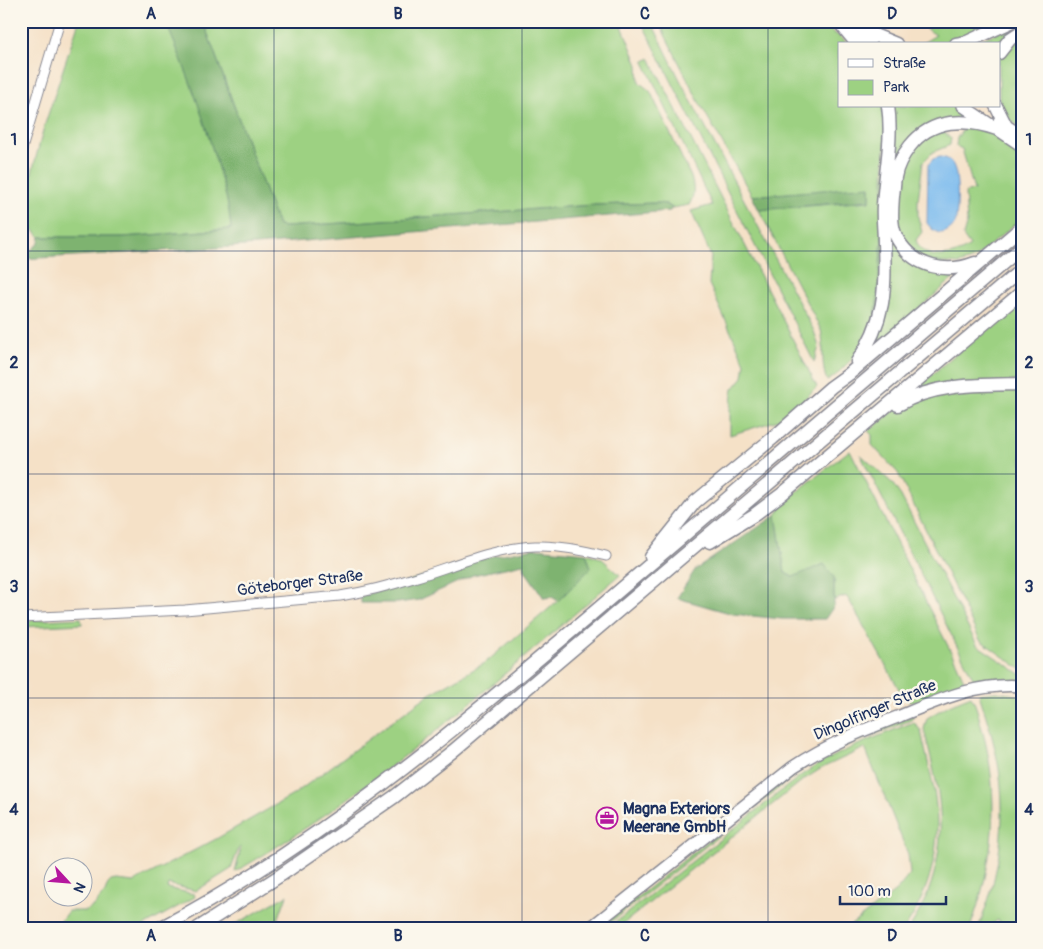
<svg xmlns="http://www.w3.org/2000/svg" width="1043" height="949" font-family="Pangolin,sans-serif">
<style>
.green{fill:#9dd182;stroke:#5c8070}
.forest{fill:#7eb370;stroke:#4c7167}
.water{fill:#79baee;stroke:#4a74a6}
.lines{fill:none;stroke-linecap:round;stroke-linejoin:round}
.minor-casing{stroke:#888892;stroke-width:11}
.major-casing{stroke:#888892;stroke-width:14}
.highway-casing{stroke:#888892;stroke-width:15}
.minor{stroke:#fff;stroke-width:9}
.major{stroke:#fff;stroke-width:11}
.highway{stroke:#fff;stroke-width:12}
.grid{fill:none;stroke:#1b2f5e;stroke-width:1;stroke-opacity:0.55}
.labels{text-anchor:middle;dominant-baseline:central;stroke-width:5;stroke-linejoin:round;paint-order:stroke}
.street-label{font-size:16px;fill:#1b2f5e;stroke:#fbf7ec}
.poi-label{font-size:16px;font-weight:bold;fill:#1b2f5e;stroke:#fbf7ec;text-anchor:start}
.neatline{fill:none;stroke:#1b2f5e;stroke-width:2}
.grid-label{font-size:16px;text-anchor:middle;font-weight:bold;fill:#1b2f5e}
</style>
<rect width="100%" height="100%" fill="#fbf7ec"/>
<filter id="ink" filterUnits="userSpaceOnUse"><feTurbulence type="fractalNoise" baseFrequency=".02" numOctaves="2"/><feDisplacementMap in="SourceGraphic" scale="10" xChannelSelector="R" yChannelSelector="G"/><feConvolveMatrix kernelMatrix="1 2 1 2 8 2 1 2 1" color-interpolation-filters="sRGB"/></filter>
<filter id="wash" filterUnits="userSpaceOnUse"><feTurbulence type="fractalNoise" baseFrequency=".0096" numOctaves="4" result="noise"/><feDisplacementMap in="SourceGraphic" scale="20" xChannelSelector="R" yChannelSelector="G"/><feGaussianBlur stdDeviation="1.12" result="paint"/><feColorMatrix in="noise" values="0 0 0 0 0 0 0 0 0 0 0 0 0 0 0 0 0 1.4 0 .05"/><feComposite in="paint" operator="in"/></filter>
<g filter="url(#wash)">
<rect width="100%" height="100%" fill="#f5e1c7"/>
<path class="green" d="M79,21h86l19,42 19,53 26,90 2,23 -108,8h-83l-6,-7 -13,-5v-11l23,-87z
M203,21h417l18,44 1,17 11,9 41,86c3,10 4,18 -2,28l-17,3 -6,-4 -9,-1 -64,2 -307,22 -8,-1z
M641,21h10l29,59 134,251 5,16 -5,15z
M658,21h158l26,17 6,6h-9v62h44l3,17 -5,154 -6,39 -19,39 -21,21 -8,5c-7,-17 -2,-34 -6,-51l-62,-120 111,-9v-14l-118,9 -54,-96z
M914,21h90l-53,22 -30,1 15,-9z
M1022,22v6l-23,16h-28z
M1022,34v96l-17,-15 -6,-9v-49z
M650,58l167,329 -32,31 -55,17v-27l3,-19 10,-12 2,-14 -36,-79 2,-28 -20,-45 21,-6 -68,-143z
M891,106h66l19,13 -61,16 -27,69 18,50 57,16 -95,83 7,-18z
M966,125l27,9 29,18v66l-41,35 -8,6 -14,5 -35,-3 -23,-22 -7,-35 13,-51 32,-25 12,10 -1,7 -17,7 -10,10 -5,38v17l4,15 -6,8c7,23 39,17 54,6l-7,-10 4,-14 -2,-29 9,-3 -12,-41 -6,-3 1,-8z
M1022,297v83l-116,17z
M1022,387v283l-42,-30 -82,-167 -26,-28v-10l-4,-4 26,-20 38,-17z
M850,450l107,214 10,23 -44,15h-13l-6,-4 -55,-98 -3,-4 -12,4v-23h-41l-8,-4 -9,-58 9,-14z
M860,454l32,29 9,13 76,149 45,30v6l-48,-1z
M586,553l15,5 19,17c-123,105 -244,216 -385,297l6,-25 -2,1 -8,21 -35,22 -28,-7 -1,4 27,6 1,3 -55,31h-85l13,-17h18l9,-6 10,-13 3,-8 3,-3 5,-1 18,2 82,-43 77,-44 135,-100 57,-32 73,-62 33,-33z
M81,618l1,6 -61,3v-6z
M996,692l26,4v228h-19l-6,-4 -7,8h-12c21,-49 29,-106 21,-159 -4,-25 -12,-50 -20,-75z
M971,696c6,10 8,22 11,33 19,66 12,135 -12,199h-61c26,-37 35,-83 30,-128 -3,-24 -10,-48 -15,-71l3,-11 22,-13z
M913,715v3l-2,2 -78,31 -29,17 -201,160h-5l216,-171z
M914,722l7,9c6,30 16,61 16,91 1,37 -11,75 -32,106h-58l50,-38 13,-16 -2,-20 -43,-106 -43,20 -19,12 -185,148h-10l192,-152c35,-24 74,-38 114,-54z
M287,895l-12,33h-46z"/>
<path class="forest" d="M165,21h38l75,205 8,1 307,-22 64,-2 9,1 6,4 -2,3 -439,36 -210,12v-8l10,-1 8,-7 1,-6h83l108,-8c-2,-28 -10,-52 -18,-78 -13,-45 -29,-87 -48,-130z
M870,186v14l-111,10 -7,-14z
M776,515l9,58 8,4 31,-13 10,13v29l-9,13h-43l-49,-5 -56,-16 18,-28z
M535,548l51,5 5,15 -33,33 -6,-4 -8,1 -18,-26 -3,-8 -50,11 -54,25 -21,3h-37v-7l116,-37z"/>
<path class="water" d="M940,157c6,1 10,2 13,8 6,10 5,47 2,59 -10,12 -19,12 -28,-1l1,-58 5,-6z"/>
</g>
<g filter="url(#ink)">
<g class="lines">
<g class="minor-casing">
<path id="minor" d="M21,152l39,-131
M21,618l164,-8 155,-14c26,-4 52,-11 77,-19 39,-12 77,-29 118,-31 24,-1 48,4 71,10"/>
</g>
<g class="major-casing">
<path id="major" d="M835,21l35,23
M852,21l23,16
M963,106l59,40
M999,121l23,15
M590,928l203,-161c35,-23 68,-36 107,-51 39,-16 78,-34 122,-30"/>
</g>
<g class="highway-casing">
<path id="highway" d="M843,27l14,17
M867,32l29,12
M956,44l11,-2 46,-21
M999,53l11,-14 12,-8
M996,106l10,20
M975,263c-28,11 -60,5 -77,-23 -8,-13 -6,-29 -5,-44 1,-7 1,-13 2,-19 2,-12 8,-22 15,-31 22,-28 56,-28 87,-17
M857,362c28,-41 29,-72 27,-119 0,-13 -2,-26 -1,-38 2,-32 10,-67 5,-99
M898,405c36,-22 82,-20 124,-21
M710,542l44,-27 28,-21 240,-202
M651,557l44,-55 78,-64 58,-51 18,-13 173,-147
M160,928c159,-83 297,-200 433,-315 143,-121 286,-245 429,-366
M198,928l83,-53 113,-78 59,-46 569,-482"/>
</g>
<use href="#minor" class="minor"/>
<use href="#major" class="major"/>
<use href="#highway" class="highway"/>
</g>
</g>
<path class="grid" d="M274,21v907M522,21v907M768,21v907M21,251h1001M21,474h1001M21,698h1001"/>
<defs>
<g id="office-ring" transform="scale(1.125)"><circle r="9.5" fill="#fbf7ec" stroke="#b5179e" stroke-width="1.5"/><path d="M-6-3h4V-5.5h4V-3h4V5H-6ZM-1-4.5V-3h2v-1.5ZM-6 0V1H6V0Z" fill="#b5179e"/></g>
</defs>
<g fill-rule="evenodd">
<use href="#office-ring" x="607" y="818"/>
</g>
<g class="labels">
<g class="street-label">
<text transform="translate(300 583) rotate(-7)">Göteborger Straße</text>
<text transform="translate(875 710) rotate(-23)">Dingolfinger Straße</text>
</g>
<g class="poi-label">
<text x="623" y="809">Magna Exteriors<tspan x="623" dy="18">Meerane GmbH</tspan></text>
</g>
</g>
<rect width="1043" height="949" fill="none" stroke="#fbf7ec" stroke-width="55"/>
<rect x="838" y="42" width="162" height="65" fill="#fbf7ec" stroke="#a1a7b3"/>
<rect x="848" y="59" width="25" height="8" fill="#ffffff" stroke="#a1a7b3"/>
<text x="883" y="68" font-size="15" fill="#1b2f5e">Straße</text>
<rect x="848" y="80" width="25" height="15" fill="#9dd182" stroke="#a1a7b3"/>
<text x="883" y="92" font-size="15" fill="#1b2f5e">Park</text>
<g transform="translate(68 882) rotate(116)"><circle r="24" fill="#fbf7ec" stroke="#a1a7b3"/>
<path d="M0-4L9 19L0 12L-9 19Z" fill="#b5179e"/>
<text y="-8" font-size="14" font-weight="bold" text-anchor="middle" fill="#1b2f5e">N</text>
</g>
<path d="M840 896v8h106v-8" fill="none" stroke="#1b2f5e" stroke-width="2.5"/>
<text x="848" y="896" font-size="15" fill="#1b2f5e" stroke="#fbf7ec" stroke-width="4" paint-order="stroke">100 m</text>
<rect x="28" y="28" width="988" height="894" class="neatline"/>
<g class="grid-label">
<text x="151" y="19">A</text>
<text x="398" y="19">B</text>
<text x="645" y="19">C</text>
<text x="892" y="19">D</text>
<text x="14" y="145">1</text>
<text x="1029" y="145">1</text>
<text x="14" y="368">2</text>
<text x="1029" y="368">2</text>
<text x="14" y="592">3</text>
<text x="1029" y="592">3</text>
<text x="14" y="815">4</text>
<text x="1029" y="815">4</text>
<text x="151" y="941">A</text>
<text x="398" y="941">B</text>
<text x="645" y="941">C</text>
<text x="892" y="941">D</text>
</g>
</svg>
